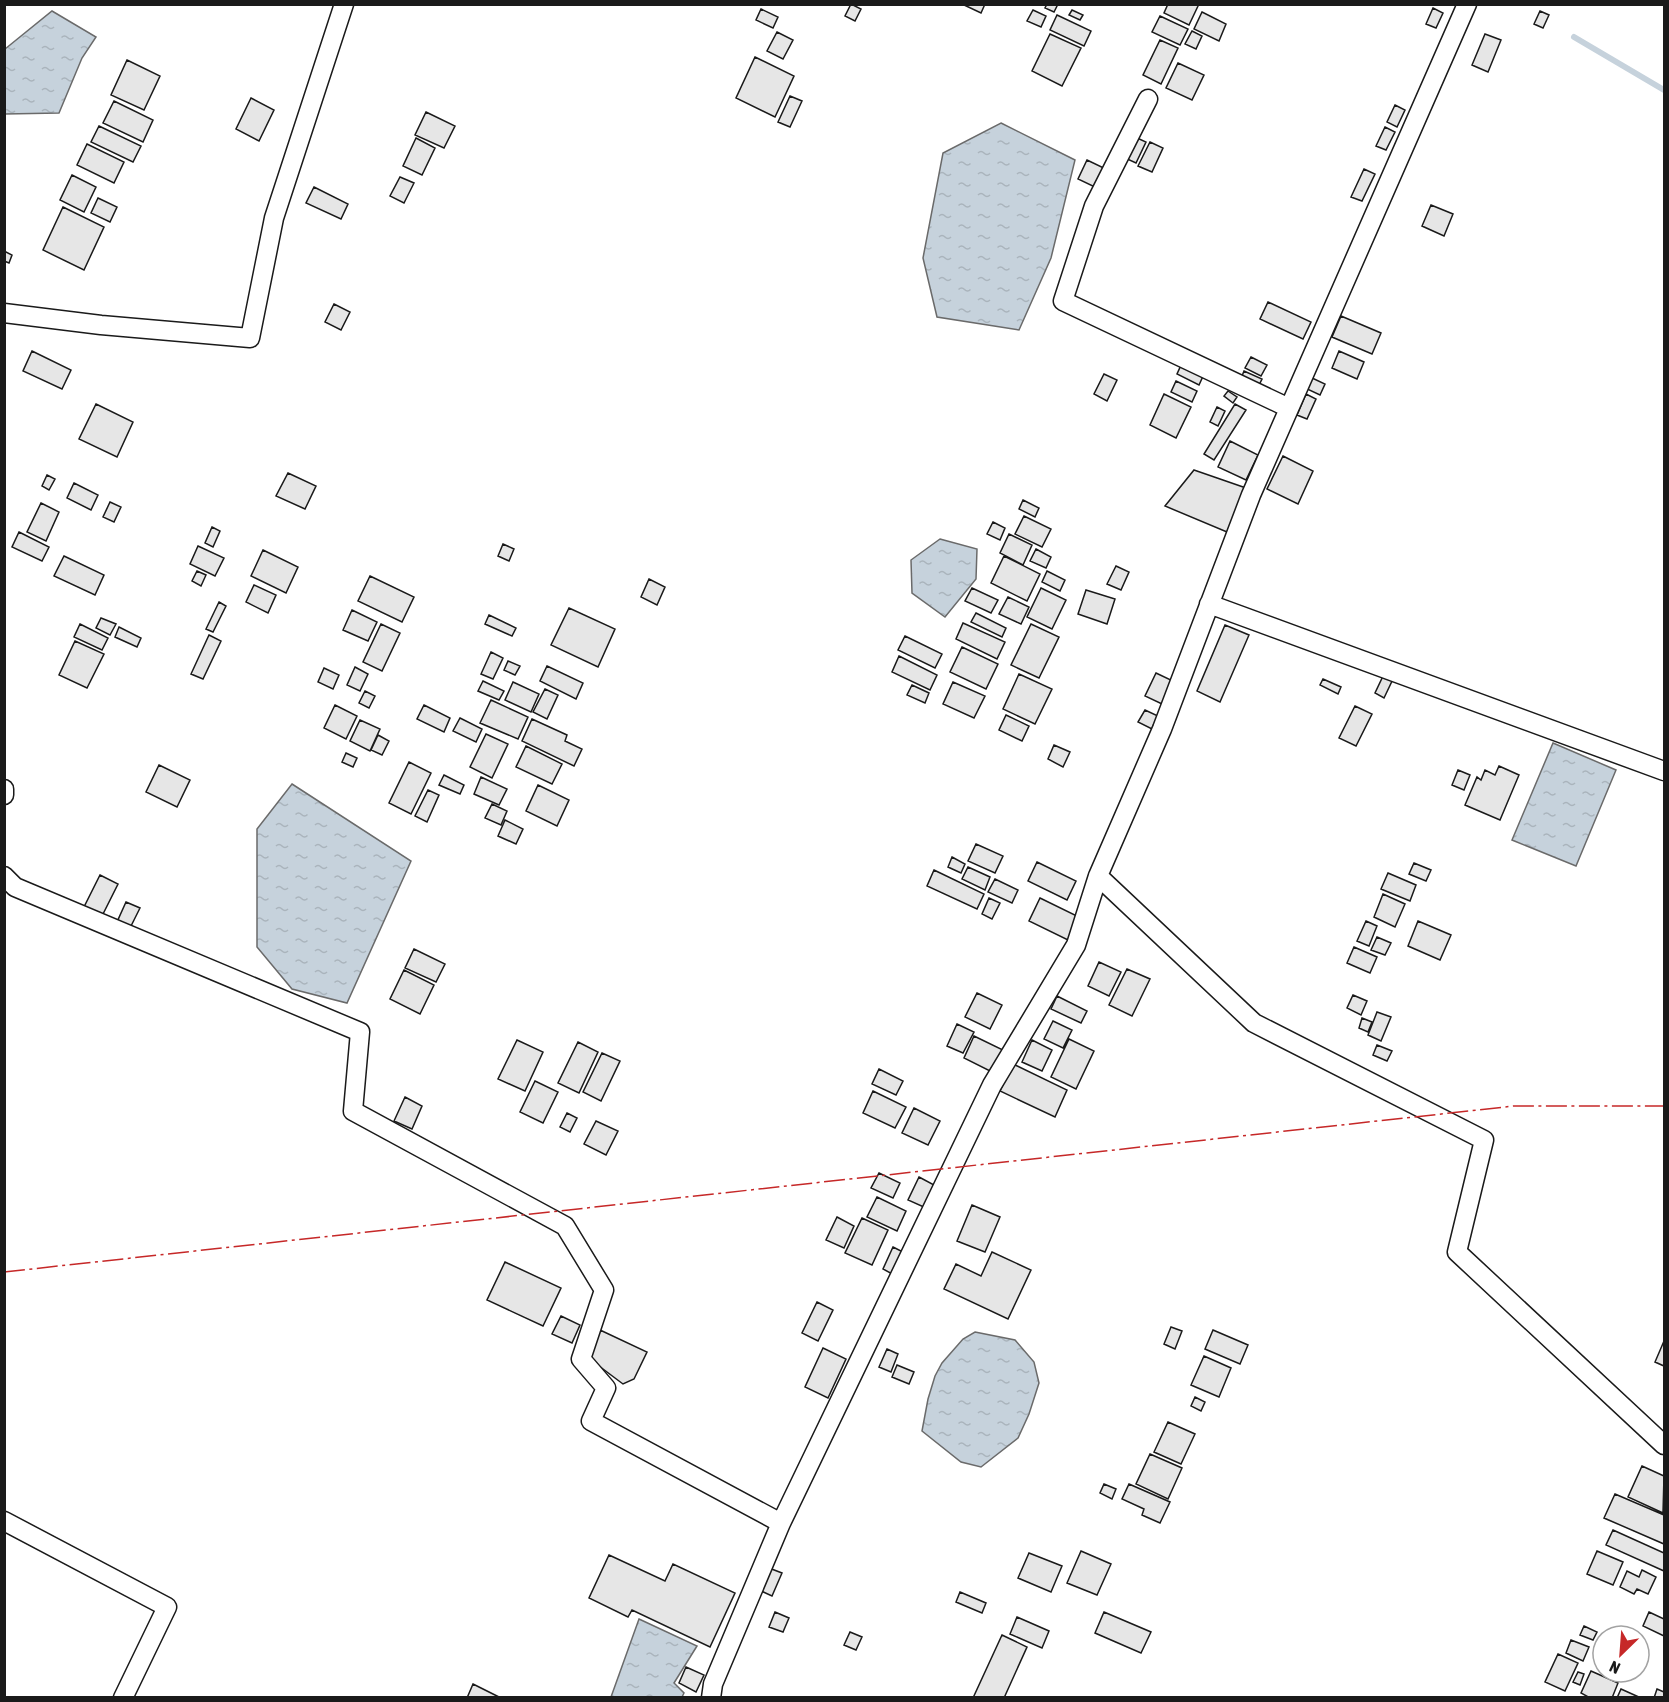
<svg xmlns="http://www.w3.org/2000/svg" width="1669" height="1702" font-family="'Asap Condensed',sans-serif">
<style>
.water{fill:url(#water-ripples);stroke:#6a6a6a;stroke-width:1.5}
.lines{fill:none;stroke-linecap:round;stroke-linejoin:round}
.stream{stroke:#c6d2dc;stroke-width:6}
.building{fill:#e6e6e6;stroke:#1a1a1a;stroke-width:1.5}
.street-casing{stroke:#1a1a1a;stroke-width:21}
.street{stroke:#fff;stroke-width:18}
.power{stroke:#c62828;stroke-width:1.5;stroke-dasharray:21 4.5 3 4.5;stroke-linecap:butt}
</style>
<defs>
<pattern id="water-ripples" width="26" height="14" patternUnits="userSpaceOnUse" patternTransform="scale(1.5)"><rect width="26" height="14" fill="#c6d2dc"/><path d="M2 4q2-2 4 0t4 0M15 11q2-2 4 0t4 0" fill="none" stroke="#aab4bc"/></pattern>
</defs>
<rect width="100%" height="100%" fill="#fff"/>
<path class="water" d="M52,11l44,26 -14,21 -23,55 -54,1v-65z
M1001,123l74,37 -24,98 -32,72 -82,-13 -14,-59 20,-105z
M940,539l37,10 -1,30 -31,38 -33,-24 -1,-33z
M1553,743l63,27 -40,96 -64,-26z
M292,784l119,77 -64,142 -55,-14 -35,-42v-118z
M975,1332l40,8 19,22 5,21 -10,31 -11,24 -37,29 -20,-5 -39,-31 6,-32 7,-23 7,-13 21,-24z
M639,1619l58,27 -23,37 10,10 -2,4h-71z"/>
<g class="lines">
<path class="stream" d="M1574,37l90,53"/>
</g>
<path class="building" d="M851,4l10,5 -6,12 -10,-5z
M962,4h23l-4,9z
M1047,4h11l-4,8 -9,-4z
M1168,4h27l3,2 -9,19 -25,-12z
M1433,8l10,5 -7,15 -10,-4z
M761,9l17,8 -5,11 -17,-8z
M1033,10l13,6 -5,11 -14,-6z
M1072,10l11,5 -3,5 -11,-5z
M1540,11l9,4 -6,13 -9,-4z
M1202,12l24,12 -7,17 -25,-12z
M1057,15l34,16 -7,15 -34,-16z
M1160,16l28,13 -8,16 -28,-13z
M1192,31l10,5 -6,13 -11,-5z
M777,32l16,8 -10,19 -16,-8z
M1050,34l31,14 -19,38 -30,-15z
M1485,34l16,6 -13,32 -16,-7z
M1160,40l18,8 -17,36 -18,-9z
M755,57l39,19 -19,41 -39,-19z
M127,60l33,16 -16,34 -33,-15z
M1178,63l26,12 -12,25 -26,-12z
M790,96l12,5 -12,26 -12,-5z
M251,98l23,12 -15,31 -23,-12z
M114,101l39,19 -10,22 -40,-19z
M1395,105l10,5 -8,17 -10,-5z
M426,112l29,14 -11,22 -29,-13z
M99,126l42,20 -8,16 -42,-20z
M1385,127l10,5 -9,18 -10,-4z
M1135,137l11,5 -10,21 -11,-5z
M416,138l19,10 -13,27 -19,-9z
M1150,142l13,6 -11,24 -14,-6z
M87,144l37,18 -10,21 -37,-18z
M1087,160l21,10 -9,19 -21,-10z
M1364,169l11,5 -13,27 -11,-4z
M72,175l24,12 -12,25 -24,-12z
M400,177l14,6 -10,20 -14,-7z
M314,187l34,17 -7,15 -35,-16z
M98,198l19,9 -7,15 -19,-9z
M1431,205l22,9 -9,22 -22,-10z
M63,207l41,20 -20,43 -41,-20z
M4,251l8,4 -3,8 -5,-2z
M1268,302l43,20 -8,17 -43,-20z
M334,304l16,8 -9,18 -16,-8z
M1341,316l40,17 -9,21 -40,-17z
M32,351l39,19 -9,19 -39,-18z
M1339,351l25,11 -7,17 -25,-11z
M1251,357l16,8 -6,11 -16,-8z
M1182,363l22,11 -5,11 -22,-11z
M1244,371l18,8 -5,10 -17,-8z
M1104,374l13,6 -10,21 -13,-7z
M1310,377l15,7 -5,11 -15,-7z
M1176,381l21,10 -5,11 -21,-10z
M1228,391l9,6 -4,6 -9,-7z
M1164,394l27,13 -15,31 -26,-13z
M1306,394l10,5 -9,20 -10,-4z
M96,404l37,18 -16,35 -38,-18z
M1235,404l11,6 -32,50 -10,-6z
M1217,407l8,4 -7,15 -8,-4z
M1230,441l28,14 -12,25 -28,-13z
M1283,456l30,15 -15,33 -31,-15z
M1194,470l52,18 -19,44 -62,-26z
M288,473l28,13 -11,23 -29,-13z
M47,475l8,4 -6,11 -7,-4z
M74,483l24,12 -7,15 -24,-12z
M1023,500l16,8 -4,9 -16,-8z
M110,502l11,5 -7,15 -11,-5z
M41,503l18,9 -13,29 -19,-9z
M1024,516l27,13 -9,18 -27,-13z
M993,522l12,6 -5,12 -13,-6z
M212,527l8,4 -7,16 -8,-4z
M19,532l30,15 -7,14 -30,-14z
M1009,534l23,11 -9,20 -23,-12z
M503,544l11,5 -5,12 -11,-5z
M198,546l26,12 -9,18 -25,-12z
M1036,549l15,8 -5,11 -16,-7z
M263,550l35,17 -12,26 -35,-17z
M64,556l40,19 -9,20 -41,-19z
M1004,556l36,18 -13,27 -36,-18z
M1116,566l13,6 -8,18 -14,-6z
M197,571l9,4 -5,11 -9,-5z
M1047,571l18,9 -5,11 -18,-9z
M370,576l44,21 -12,25 -44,-21z
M649,579l16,8 -8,18 -16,-8z
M254,585l22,10 -8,18 -22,-11z
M972,588l26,12 -7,13 -26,-12z
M1041,588l25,12 -14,29 -25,-12z
M1086,590l29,9 -8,25 -29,-10z
M1008,597l21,10 -8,17 -22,-10z
M219,602l7,4 -13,26 -7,-3z
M569,608l46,21 -17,38 -47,-22z
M352,610l25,12 -9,19 -25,-11z
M976,613l30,15 -4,9 -31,-15z
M489,615l27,13 -4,8 -27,-12z
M101,618l15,6 -6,11 -14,-7z
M963,623l42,19 -8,17 -41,-20z
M80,624l28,14 -6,12 -28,-13z
M381,624l19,9 -18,38 -19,-9z
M1031,624l28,13 -20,41 -28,-13z
M1225,625l24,10 -29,67 -23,-11z
M119,627l22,11 -4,9 -22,-10z
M209,635l12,6 -18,38 -12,-5z
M905,636l37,18 -7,14 -37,-18z
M75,641l29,13 -17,34 -28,-13z
M962,647l36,17 -12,25 -36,-17z
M491,652l12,6 -10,21 -12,-5z
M899,656l38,19 -7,15 -38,-18z
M508,661l12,5 -5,9 -11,-5z
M547,666l36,17 -7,16 -36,-18z
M355,667l13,7 -8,17 -13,-6z
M324,668l15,7 -6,14 -15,-7z
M1156,673l17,8 -11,23 -17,-8z
M1019,674l33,15 -17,35 -32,-15z
M1384,674l9,5 -9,19 -9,-5z
M1323,679l18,8 -3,7 -18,-9z
M483,681l21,10 -5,9 -21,-9z
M513,682l26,12 -8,18 -26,-12z
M953,682l32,14 -11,22 -31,-14z
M912,685l17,8 -4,10 -18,-8z
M545,689l13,6 -11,24 -14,-7z
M365,691l10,5 -6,12 -10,-5z
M491,700l37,17 -10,22 -38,-16z
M335,705l22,11 -11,23 -22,-11z
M424,705l26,13 -6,14 -27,-13z
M1355,706l17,8 -16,32 -17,-8z
M1145,710l13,6 -6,13 -14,-7z
M1006,715l23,11 -7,15 -23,-11z
M460,718l22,11 -6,13 -23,-11z
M532,719l35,16 -2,6 17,8 -8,17 -52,-25z
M360,720l20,9 -10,22 -20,-10z
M486,734l22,10 -16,34 -22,-11z
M378,735l11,6 -7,14 -11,-5z
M1054,745l16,7 -7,15 -15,-8z
M526,746l36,18 -10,20 -36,-17z
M346,753l11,5 -4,9 -11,-5z
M409,762l22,11 -20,41 -22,-11z
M159,765l31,15 -13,27 -31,-15z
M1499,766l20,9 -19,45 -35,-15 12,-28 4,3 4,-10 10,5z
M1458,770l12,5 -6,15 -12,-5z
M444,775l20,10 -4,9 -21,-9z
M481,777l26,12 -8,16 -25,-11z
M538,785l31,15 -12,26 -31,-15z
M428,790l11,5 -12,27 -12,-6z
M492,804l15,7 -6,14 -16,-7z
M505,820l18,9 -7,15 -18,-8z
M976,844l27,12 -8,17 -27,-12z
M952,857l13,7 -4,9 -13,-6z
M1037,862l39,19 -9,19 -39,-19z
M1414,863l17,7 -5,11 -17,-7z
M968,867l22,10 -5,13 -23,-11z
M934,870l50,24 -7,15 -50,-23z
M1388,873l28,12 -6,16 -29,-12z
M100,875l18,9 -16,32 -18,-9z
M995,879l23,11 -6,13 -24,-11z
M1383,894l22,10 -10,23 -21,-10z
M989,898l11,5 -8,16 -10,-5z
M1040,898l39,19 -11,23 -39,-19z
M126,902l14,6 -10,20 -13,-6z
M1366,921l11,5 -8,20 -12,-5z
M1418,921l33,14 -11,25 -32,-14z
M1377,937l14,6 -6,12 -14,-5z
M1354,947l23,10 -7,16 -23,-10z
M414,949l31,15 -9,18 -31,-14z
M1099,962l22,10 -12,24 -21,-10z
M1127,969l23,10 -18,37 -23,-11z
M404,970l30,15 -14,29 -30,-15z
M977,993l25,12 -12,24 -25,-12z
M1353,995l14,6 -6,14 -14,-7z
M1057,996l30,15 -6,12 -30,-14z
M1377,1012l14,5 -10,24 -13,-6z
M1362,1018l10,4 -4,10 -9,-4z
M1053,1021l19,9 -9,18 -19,-9z
M957,1024l17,8 -11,21 -16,-7z
M974,1036l29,14 -11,22 -28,-14z
M1069,1039l25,12 -18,38 -25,-12z
M517,1040l26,12 -18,39 -27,-12z
M1032,1040l20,10 -10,21 -20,-9z
M578,1042l20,10 -19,41 -21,-10z
M1377,1045l15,6 -5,10 -14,-6z
M602,1053l18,8 -19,40 -18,-9z
M1013,1064l54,26 -12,27 -55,-26z
M879,1069l24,12 -7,14 -24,-11z
M535,1081l23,11 -15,31 -23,-11z
M873,1091l33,16 -11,21 -32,-15z
M405,1097l17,9 -10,23 -18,-8z
M914,1108l26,13 -12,24 -26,-12z
M567,1113l10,5 -7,14 -10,-5z
M596,1121l22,10 -12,24 -22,-11z
M879,1173l21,10 -7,15 -22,-10z
M919,1177l17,9 -10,22 -18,-8z
M877,1197l29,14 -9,20 -30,-14z
M972,1205l28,12 -15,35 -28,-11z
M837,1217l17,9 -10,22 -18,-8z
M862,1218l26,12 -16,35 -27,-12z
M893,1247l14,7 -11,22 -13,-7z
M992,1252l39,18 -23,49 -64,-30 12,-25 25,12z
M505,1262l56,26 -18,38 -56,-26z
M817,1302l16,8 -15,31 -16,-8z
M561,1316l19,9 -8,18 -20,-9z
M1171,1327l11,4 -7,18 -11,-5z
M600,1330l47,22 -13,27 -11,5 -36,-27z
M1213,1330l35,15 -8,19 -35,-15z
M1664,1341v25l-9,-4z
M823,1348l23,11 -18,39 -23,-11z
M887,1349l11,5 -7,18 -12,-5z
M1204,1356l27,12 -12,29 -28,-12z
M897,1365l17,7 -5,12 -17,-7z
M1195,1397l10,5 -4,9 -10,-5z
M1168,1422l27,12 -14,30 -27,-12z
M1150,1454l32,14 -14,31 -32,-15z
M1642,1466l22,10 -1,37 -35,-16z
M1104,1484l12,5 -4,10 -12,-6z
M1129,1484l41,18 -10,21 -18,-8 2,-6 -22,-10z
M1615,1494l49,21v29l-60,-26z
M1613,1530l51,23v18l-58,-26z
M1081,1551l30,13 -14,31 -30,-12z
M1597,1551l26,11 -10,23 -26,-11z
M1029,1553l33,13 -11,26 -33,-14z
M609,1555l56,26 8,-17 62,29 -25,54 -78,-37 -4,7 -39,-19z
M769,1568l13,5 -10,23 -13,-6z
M1642,1570l14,7 -8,17 -11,-5 -3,5 -14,-7 7,-16 12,6z
M960,1592l26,11 -4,10 -26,-11z
M775,1612l14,6 -6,14 -14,-5z
M1104,1612l47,20 -10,21 -46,-20z
M1649,1612l15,7v17l-21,-10z
M1017,1617l32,14 -7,17 -32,-14z
M1584,1626l13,6 -4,8 -13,-5z
M850,1632l12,5 -6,13 -12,-5z
M1002,1635l25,12 -23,51h-31z
M1571,1640l18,7 -6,14 -17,-8z
M1598,1648l5,1 -2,12 -7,-3z
M1558,1654l20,9 -13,28 -20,-9z
M686,1667l18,8 -8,17 -17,-9z
M1591,1671l27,12 -6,15h-22l-9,-5z
M1578,1672l6,2 -4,11 -7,-3z
M473,1684l28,14h-34z
M1621,1689l20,9h-24z
M1657,1689l7,3v6h-10z"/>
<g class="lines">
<g class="street-casing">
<path id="street" d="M1148,99l-54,107 -31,95 226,107
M4,313l97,12 149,13 24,-120 70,-214
M1209,604l455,167
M4,789v6
M4,876l11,11 345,145 -7,79 212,115 39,64 -23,69 25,29 -15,33 190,102
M1098,876l156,147 230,117 -27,112 207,193
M4,1521l163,86 -44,91
M711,1698l2,-14 68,-161 211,-438 84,-140 22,-69 64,-147 89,-234 216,-491"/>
</g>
<use href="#street" class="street"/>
<path class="power" d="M4,1272l1510,-166h150"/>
</g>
<rect width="1669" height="1702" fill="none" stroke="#1a1a1a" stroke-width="12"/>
<g transform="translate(1621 1654) rotate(205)"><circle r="28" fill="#ffffff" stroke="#a3a3a3" stroke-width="1.5"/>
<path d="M0-4.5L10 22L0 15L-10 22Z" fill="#c62828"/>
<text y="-9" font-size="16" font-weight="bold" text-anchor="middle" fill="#1a1a1a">N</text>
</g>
</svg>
